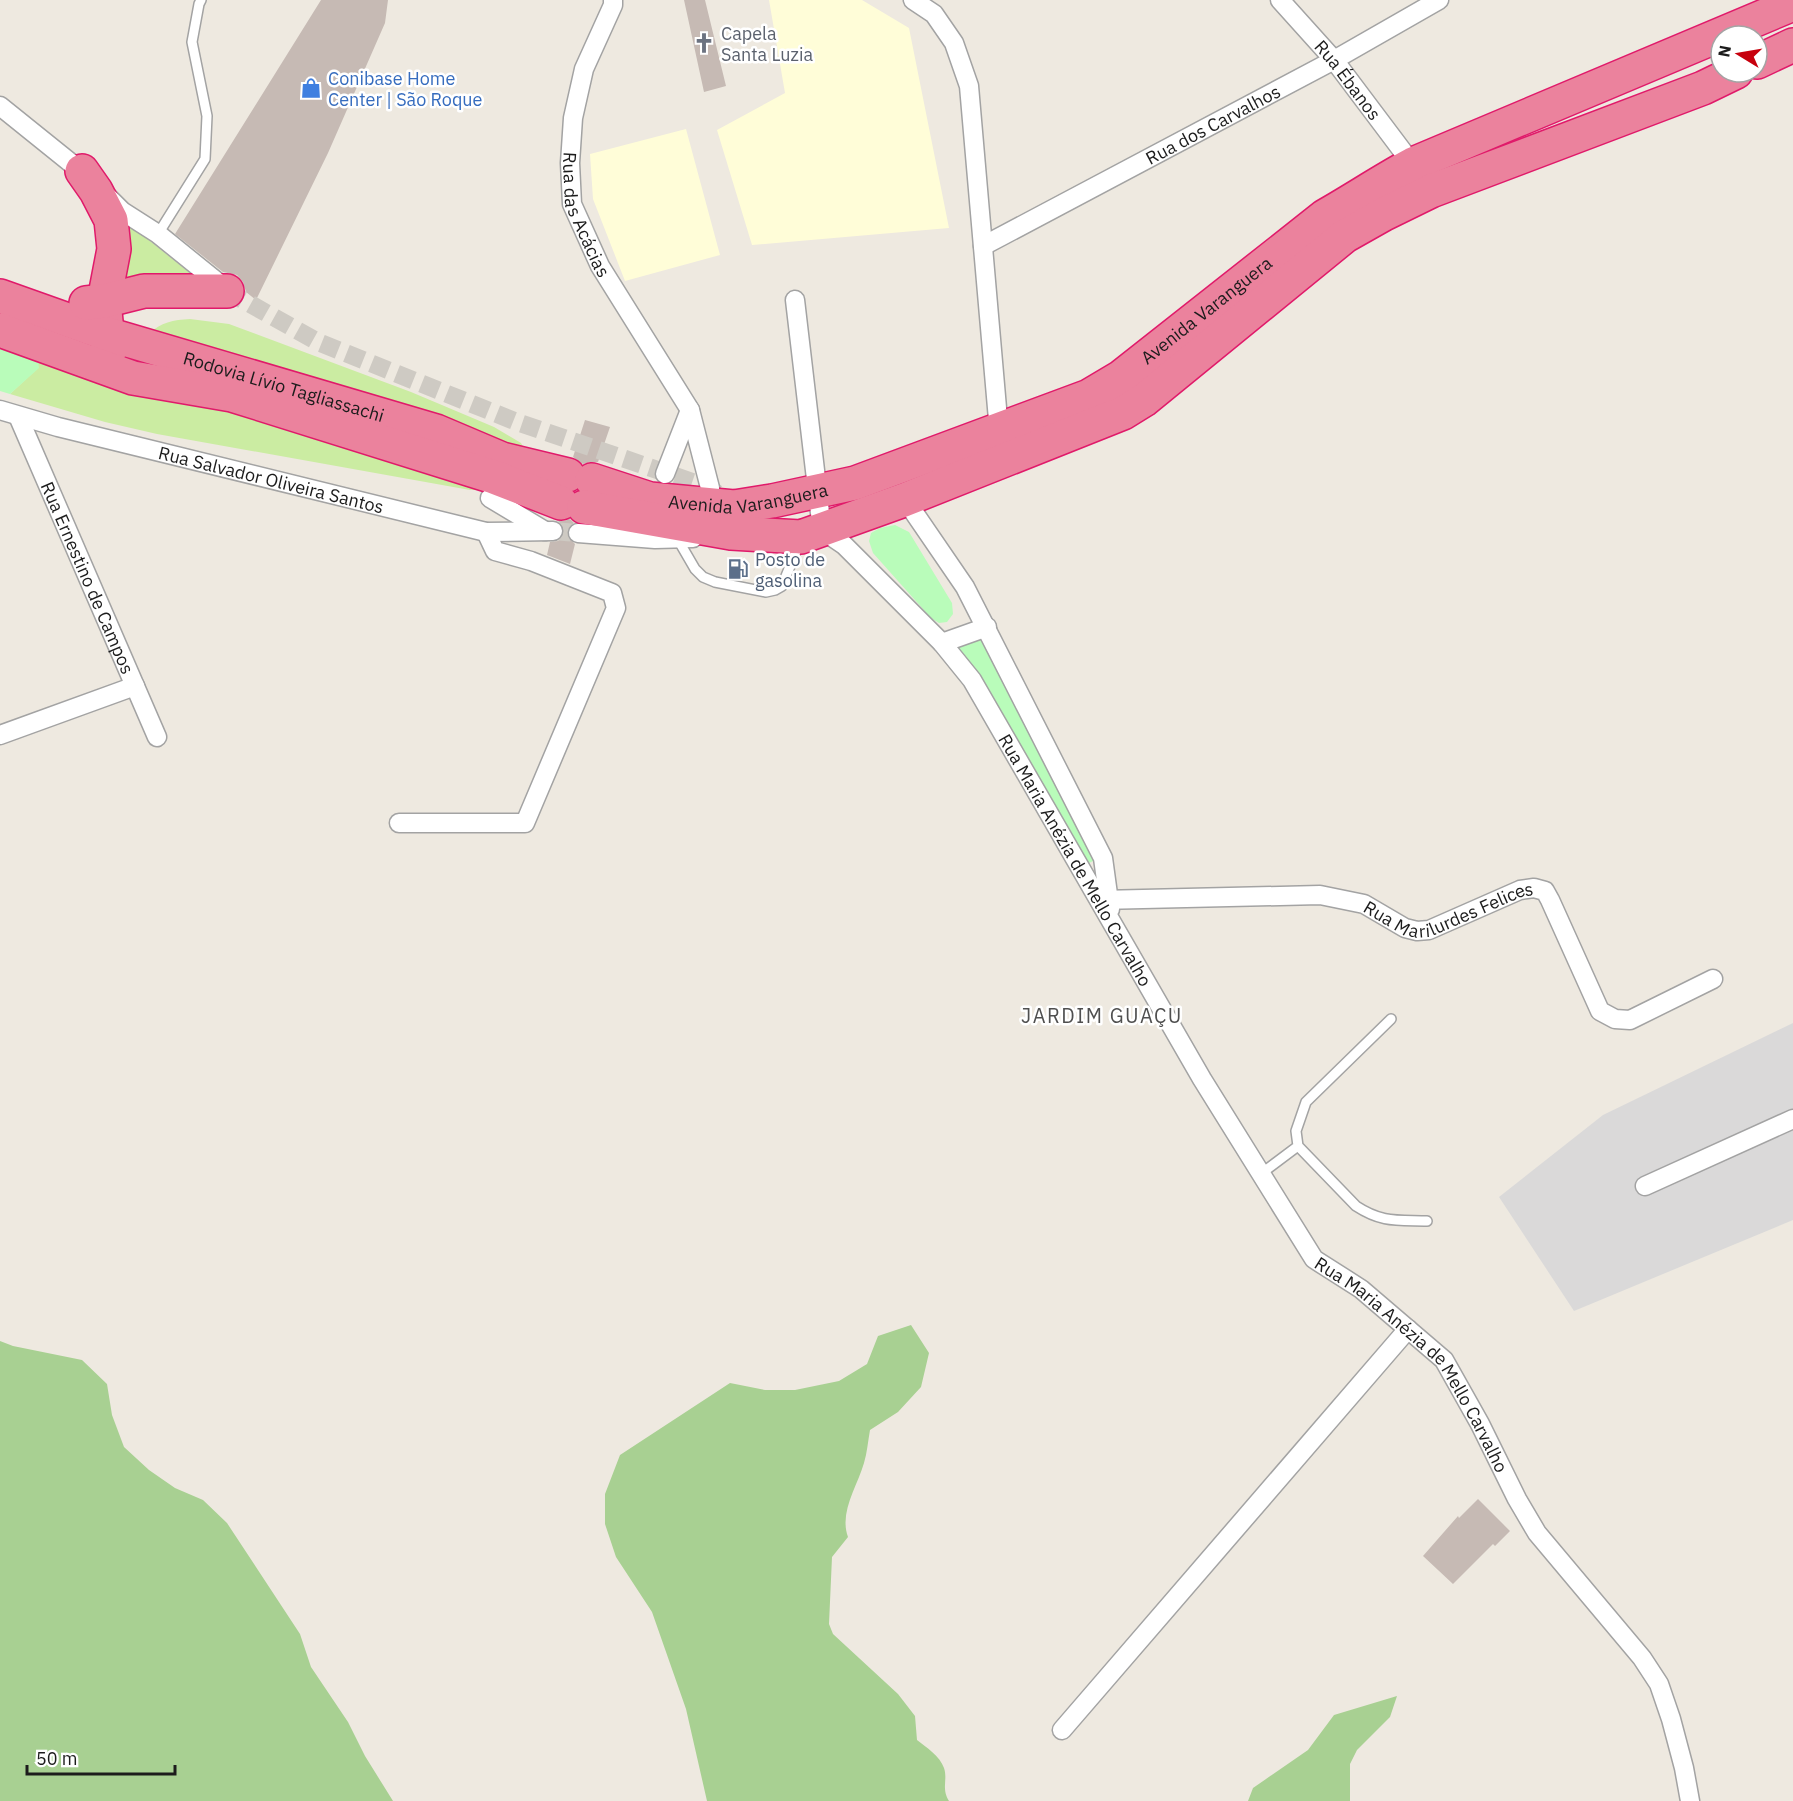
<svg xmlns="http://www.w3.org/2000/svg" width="1793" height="1801" font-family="'IBM Plex Sans',sans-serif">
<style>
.residential{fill:#dad9d9}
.education{fill:#fffdd8}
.grass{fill:#cbeca2}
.forest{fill:#a8d092}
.park{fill:#b9fcba}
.building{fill:#c6bab4}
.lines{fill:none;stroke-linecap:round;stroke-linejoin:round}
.street-tunnel{stroke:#cecac3;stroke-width:18;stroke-dasharray:18 9;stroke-linecap:butt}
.lane-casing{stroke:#a3a3a3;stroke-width:12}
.street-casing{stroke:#a3a3a3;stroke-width:21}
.highway-casing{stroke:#e01a6a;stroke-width:36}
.lane{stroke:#fff;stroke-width:9}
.street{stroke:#fff;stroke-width:18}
.highway{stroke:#eb829d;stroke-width:33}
.labels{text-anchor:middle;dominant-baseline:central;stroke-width:5;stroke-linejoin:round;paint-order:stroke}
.worship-label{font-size:18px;fill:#5b616d;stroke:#fff;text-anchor:start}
.shop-label{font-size:18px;fill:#366cbe;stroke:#fff;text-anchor:start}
.street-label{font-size:18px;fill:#1c1c1c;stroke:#fff}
.service-label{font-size:18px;fill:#4e5e75;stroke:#fff;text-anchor:start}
.neighbourhood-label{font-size:20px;letter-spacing:1.5px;fill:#4f4f4f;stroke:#fff}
</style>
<rect width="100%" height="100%" fill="#eee9e0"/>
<path class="residential" d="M1793,1023v197l-219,91 -75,-114 104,-82z"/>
<path class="education" d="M769,0h93l47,28 40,200 -197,17 -35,-115 68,-37z
M686,129l34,126 -95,26 -32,-82 -3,-45z"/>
<path class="grass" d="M120,217l80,64 -80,4z
M190,319l39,5 182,68 83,35 27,16 4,7 -376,-116c12,-12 24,-14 41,-15z
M37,352l433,121 13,13 -3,4h-10l-313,-56 -52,-12 -95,-28 28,-26z"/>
<path class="forest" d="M911,1325l18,28 -8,34 -23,25 -28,18c-2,11 -3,23 -6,33 -7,24 -25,49 -16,74l-16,20 -3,67 4,10 65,60 17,22 2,24c9,7 23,16 27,28 4,12 -3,20 5,33h-242l-21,-92 -34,-97 -36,-55 -11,-33v-30l15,-39 110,-72 35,7h30l44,-9 28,-17 11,-28z
M0,1341l13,5 69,14 25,24 5,31 12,32 25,23 26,18 28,12 24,23 73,111 11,33 37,55 17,34 28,45h-393z
M1397,1696l-7,21 -33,33 -7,14v37h-102l5,-13 55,-38 26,-35z"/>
<path class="park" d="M0,340l37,12 2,16 -29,26 -10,-3z
M895,525l14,7 43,71 1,11 -6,8 -8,1 -8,-5 -58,-65 -4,-12 2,-8 9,-5z
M981,636l112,220v5l-4,2 -4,-3 -100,-177 -28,-36z"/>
<path class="building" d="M321,0h67l-3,23 -57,130 -72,147 -10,-8 -3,-10 -6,-7 -14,-3 -48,-38z
M684,0h21l21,86 -22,6z
M585,420l25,7 -12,35h-9l-6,2 -10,-7z
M570,519l4,4 -6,4v10l7,7 -5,20 -23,-9 3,-13 8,-1 5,-5v-10l-5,-5h6z
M1478,1499l32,32 -15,15 -2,-2 -40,40 -30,-28 35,-40 1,2z"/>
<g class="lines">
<path class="street-tunnel" d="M227,291l91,51 199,80 193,66 11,9
M553,531l25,2"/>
<g class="lane-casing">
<path id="lane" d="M158,234l47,-75 2,-43 -15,-74 7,-38 2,-4
M677,538l18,31 8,8 12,5 51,10 9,-2 7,-4 17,-42
M1298,1146l-2,-15 10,-29 85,-83
M1262,1173l36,-27 58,60c26,17 41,14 71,15"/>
</g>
<g class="street-casing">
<g id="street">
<path id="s1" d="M613,0v5l-29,64 -11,49 -3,45 2,41 28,62 90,144 20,78"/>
<path d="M913,0l21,14 20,29 15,43 30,345"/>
<path id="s2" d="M1280,0l54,60 82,109"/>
<path d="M0,106l87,70"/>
<path d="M108,197l14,14 36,23 68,55"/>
<path id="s3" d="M983,246l351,-186 105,-60"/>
<path id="s4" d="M795,300l27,230 22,15 98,98 30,37 230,399 112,180 47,30 83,71 36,64 37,75 20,34 105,125 17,26 12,35 13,49 6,33"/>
<path id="s5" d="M0,410l58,17 428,105 67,-1"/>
<path id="s6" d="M18,416l139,321"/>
<path d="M665,474l25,-64"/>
<path d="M902,495l63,92 138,271 7,51"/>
<path d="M490,498l55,33"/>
<path d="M578,533l77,6 38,-1"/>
<path d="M942,643l45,-16"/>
<path d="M0,735l135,-49"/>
<path d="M399,823h126l91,-215 -4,-15 -81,-32 -36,-10 -9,-19"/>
<path id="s7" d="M1100,900l220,-5 44,9 41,24 12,3 12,-1 91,-40 14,-2 11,3 5,9 50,111 15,8 15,1 83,-41"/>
<path d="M1645,1186l148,-67"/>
<path d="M1062,1730l346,-401"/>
</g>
</g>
<g class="highway-casing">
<g id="highway">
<path d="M1757,62l36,-17"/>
<path d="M82,171l14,20 15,29 3,29 -10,52 5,51"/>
<path id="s8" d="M0,296l107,38 329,97 66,28 66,16"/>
<path d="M86,303l18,-2 40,-10h83"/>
<path d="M0,330l133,48 99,17 262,82 67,26"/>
<path id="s9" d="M592,480l58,19 84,8 38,-6 83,-18 234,-87 32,-19 204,-161c30,-17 58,-36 88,-52l380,-160"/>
<path d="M584,507l147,26 70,4 103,-37 219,-87 21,-13 201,-164 39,-22 47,-23 272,-103 33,-16"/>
</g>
</g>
<use href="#lane" class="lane"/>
<use href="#street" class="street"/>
<use href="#highway" class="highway"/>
</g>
<defs>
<g id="church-bare" transform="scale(1.62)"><path d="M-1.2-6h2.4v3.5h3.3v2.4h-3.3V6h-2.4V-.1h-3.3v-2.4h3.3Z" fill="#6b7280" stroke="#fff" stroke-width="2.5" paint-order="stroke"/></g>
<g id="shop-bare" transform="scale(1.62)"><path d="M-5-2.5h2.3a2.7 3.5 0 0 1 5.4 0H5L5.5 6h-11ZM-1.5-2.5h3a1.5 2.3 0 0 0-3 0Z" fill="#3f7fe0" stroke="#fff" stroke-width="2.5" paint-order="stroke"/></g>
<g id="fuel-bare" transform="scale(1.62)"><path d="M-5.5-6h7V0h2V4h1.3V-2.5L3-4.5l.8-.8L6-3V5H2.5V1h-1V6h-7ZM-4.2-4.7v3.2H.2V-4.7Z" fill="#5c6f8a" stroke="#fff" stroke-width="2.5" paint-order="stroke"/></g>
</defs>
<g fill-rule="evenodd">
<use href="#church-bare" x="704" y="43"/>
<use href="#shop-bare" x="311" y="88"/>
<use href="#fuel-bare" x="738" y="569"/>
</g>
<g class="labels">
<g class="worship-label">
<text x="721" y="33">Capela<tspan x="721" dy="21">Santa Luzia</tspan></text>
</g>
<g class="shop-label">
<text x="328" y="78">Conibase Home<tspan x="328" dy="21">Center | São Roque</tspan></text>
</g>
<g class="street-label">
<text stroke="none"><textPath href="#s2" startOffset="105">Rua Ébanos</textPath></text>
<text stroke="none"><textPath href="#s3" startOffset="260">Rua dos Carvalhos</textPath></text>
<text stroke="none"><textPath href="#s1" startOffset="225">Rua das Acácias</textPath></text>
<text stroke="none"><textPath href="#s9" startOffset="664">Avenida Varanguera</textPath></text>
<text stroke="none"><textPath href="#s8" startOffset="298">Rodovia Lívio Tagliassachi</textPath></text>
<text stroke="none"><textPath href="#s5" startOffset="280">Rua Salvador Oliveira Santos</textPath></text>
<text stroke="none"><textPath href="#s9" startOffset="160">Avenida Varanguera</textPath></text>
<text stroke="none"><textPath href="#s6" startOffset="176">Rua Ernestino de Campos</textPath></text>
<text stroke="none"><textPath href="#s4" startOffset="652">Rua Maria Anézia de Mello Carvalho</textPath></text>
<text stroke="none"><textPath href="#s7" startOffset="358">Rua Marilurdes Felices</textPath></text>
<text stroke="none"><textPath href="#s4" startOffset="1264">Rua Maria Anézia de Mello Carvalho</textPath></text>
</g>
<g class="service-label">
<text x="755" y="559">Posto de<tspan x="755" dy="21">gasolina</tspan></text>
</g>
<g class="neighbourhood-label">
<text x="1102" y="1015">JARDIM GUAÇU</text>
</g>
</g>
<g transform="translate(1739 54) rotate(281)"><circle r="28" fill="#ffffff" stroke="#a4a4a4" stroke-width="1.5"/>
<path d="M0-4.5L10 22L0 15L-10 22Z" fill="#c7000d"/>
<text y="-9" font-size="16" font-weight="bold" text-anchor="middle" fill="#1c1c1c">N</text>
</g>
<path d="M27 1765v9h148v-9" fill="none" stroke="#1c1c1c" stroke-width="3"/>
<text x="36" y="1765" font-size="18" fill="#1c1c1c" stroke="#ffffff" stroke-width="4.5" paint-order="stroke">50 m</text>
</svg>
